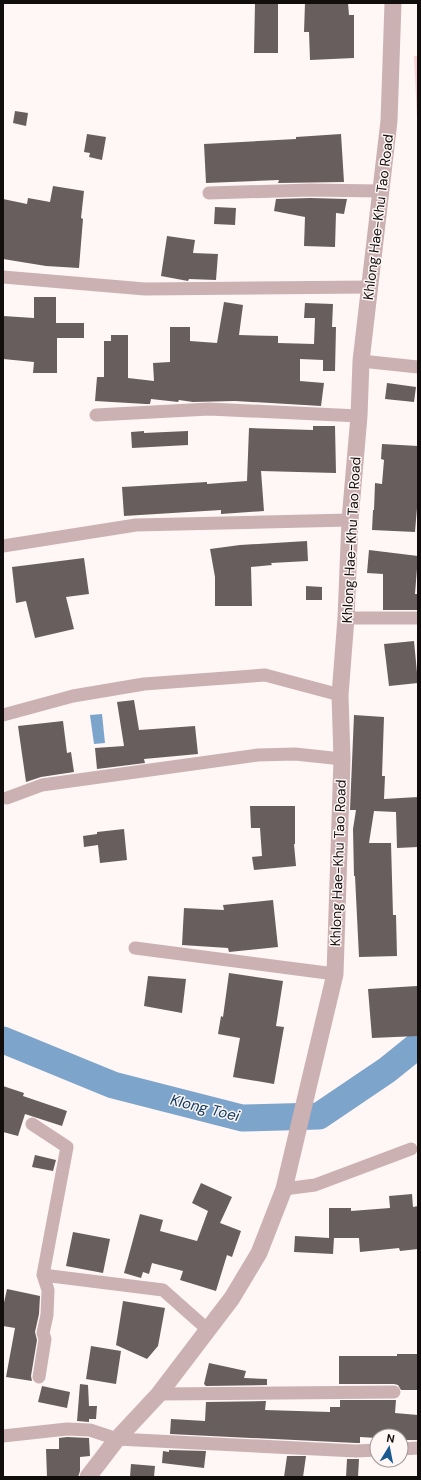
<svg xmlns="http://www.w3.org/2000/svg" width="421" height="1480" font-family="'DM Sans',sans-serif">
<style>
.green{fill:#fbd2d3}
.water{fill:#7da4ca}
.lines{fill:none;stroke-linecap:round;stroke-linejoin:round}
.river{stroke:#7da4ca;stroke-width:27}
.building{fill:#695e5e}
.minor{stroke:#ccb1b2;stroke-width:13}
.tertiary{stroke:#ccb1b2;stroke-width:17}
.labels{text-anchor:middle;dominant-baseline:central;stroke-width:3;stroke-linejoin:round;paint-order:stroke}
.street-label{font-size:14px;fill:#120e0e;stroke:#fff6f6}
.water-label{font-size:15px;font-style:italic;fill:#113d62;stroke:#fff6f6}
</style>
<rect width="100%" height="100%" fill="#fff6f6"/>
<path class="green" d="M414,56h4l-1,62z"/>
<path class="water" d="M102,714l3,29 -11,1 -4,-29z"/>
<g class="lines">
<path class="river" d="M3,1040l110,45 129,33 77,-2 68,-46 31,-25"/>
</g>
<path class="building" d="M255,3h23v50h-24z
M305,3h43l1,12h5v43l-44,2 -1,-28h-5z
M15,111l13,2 -2,13 -13,-3z
M87,134l19,3 -4,23 -13,-3 1,-4 -6,-1z
M341,134l3,48 -66,1 1,-3 -73,3 -2,-39 92,-5v-2z
M53,186l31,5 -3,27 2,1 -4,49 -33,-2 -43,-7v-60l24,5 1,-6 22,4z
M310,198l37,1 -3,15 -8,-1 -1,34 -31,-1 1,-29 -31,-6 2,-12z
M215,207l21,1 -1,17 -21,-1z
M167,236l28,4 -2,13 25,1 -2,26 -27,-1 -1,2 -27,-5z
M34,297h22v26h28v15h-27v35h-24l1,-11 -31,-3v-43l31,2z
M224,302l19,3 -4,30 39,1v7l36,1 1,-26h-11l1,-15 28,1 -1,23h4l-1,44h-12v-11l-23,-1v22l24,2 -3,23 -86,-5 -42,1 -14,-2 -1,2 -27,-3 -1,5h-4l-51,-3 2,-24h7v-36h7v-6h17v43l26,3 -1,-18 17,-1v-35h20v14l27,2z
M387,383l29,4 -2,15 -29,-3z
M313,426h22l1,47 -75,-2 3,40 -43,3v-4l-97,6 -2,-29 85,-5v2l40,-3 2,-53 64,2z
M144,431v2l44,-2v14l-56,3 -1,-16z
M382,444l36,2v62h-1l-2,24 -43,-2 1,-20h1l1,-27 7,1 2,-24 -3,-1z
M307,541l1,20 -37,2 1,2 -21,2 1,39h-37v-29l-5,-28 30,-4z
M369,550l49,6 -3,38h3v16h-35v-36l-16,-1z
M84,558l5,36 -23,3 8,32 -39,9 -9,-37 -10,2 -4,-36z
M306,586l16,1v13h-16z
M414,641l4,42 -29,3 -5,-42z
M134,700l5,30 56,-4 3,28 -54,5 1,4 -48,6 -2,-21 29,-2 -7,-44z
M354,715l30,2 -2,59h3l-1,23 34,-2v50l-21,1 -1,-36 -22,-1 -5,32h22l2,72h3l1,41 -38,1 -4,-81h-1l-1,-47 3,-19h-6z
M63,721l4,32 4,-1 3,20 -33,5 -15,5 -8,-56z
M250,806h45v38h-1l2,22 -42,4 -2,-13 10,-1 -2,-28h-9z
M124,829l3,31 -27,3 -2,-18 -14,2 -1,-11 14,-2v-2z
M273,900l5,47 -49,5 -1,-4 -46,-3 2,-37 40,2 -1,-5z
M229,973l54,8 -7,45 8,1 -10,57 -41,-7 7,-39 -22,-4 3,-18 2,1z
M148,976l38,3 -4,34 -38,-7z
M417,986l1,50 -46,2 -4,-49z
M3,1086l21,7 -1,3 44,15 -5,15 -37,-12 -7,22 -15,-4z
M35,1155l21,5 -3,11 -21,-4z
M201,1183l31,14 -12,26 21,8 -9,26 -5,-2 -11,36 -36,-11 3,-9 -31,-8 -3,11 -6,-2 -2,6 -17,-5 16,-59 23,6 -3,11 37,10 11,-30 -16,-8z
M412,1194l1,13 5,-1v43l-18,2 -1,-3 -39,4 -1,-14h-25l-1,16 -39,-2 1,-16 34,2v-30h22v3l39,-3 -1,-12z
M73,1232l37,7 -7,34 -37,-7z
M7,1289l33,7 -1,18 -4,18 2,8 -6,36 1,5 -26,-4 9,-49 -12,-2v-19z
M123,1301l42,7 -7,38 -11,13 -31,-14z
M91,1346l30,5 -5,33 -30,-5z
M397,1354h21v36h-17l-3,-5 -4,-1h-55v-28h58z
M209,1363l37,8 -2,7 23,1v6l-61,1 -2,-2z
M80,1384l8,1 1,21h8l-1,13h-7v3l-12,-1z
M42,1386l28,6 -3,16 -29,-6z
M340,1400h56l-1,13 23,2v25h-17v-4h-24v2l-17,-1v6h-4l-186,-9 1,-15 34,2 1,-19 60,-1 -1,9 65,2v-5h10z
M67,1437l22,1 1,18 -10,1v14l-2,6h-31l-1,-28h13v-11z
M169,1450l37,1 -2,17 -42,-5 1,-12 6,1z
M287,1456h19l-3,21h-19z
M347,1459h12l-1,18h-12z
M131,1464l24,2 -1,11h-24z"/>
<g class="lines">
<path class="minor" d="M209,193l101,-3 70,1
M3,277l142,12 224,-2
M361,361l57,6
M96,415l113,-6 150,7
M3,546l133,-21 214,-5
M346,618h72
M3,715l70,-19 71,-12 121,-9 75,20
M7,798l35,-13 216,-30 37,-1 47,5
M135,948l200,26
M32,1124l35,23 -24,128 120,15 44,39
M284,1189l31,-4 96,-36
M39,1377l6,-38 -2,-6 4,-18 1,-25 -5,-15
M159,1394l235,-2
M3,1436l64,-7 23,1 27,9 239,12 21,-1
M401,1449l17,-1"/>
<path class="tertiary" d="M88,1477l29,-38 42,-45 73,-96 27,-45 25,-64 51,-215 7,-215 -2,-64 6,-77 4,-98 9,-104 2,-55 28,-240 4,-118"/>
</g>
<g class="labels">
<g class="street-label">
<text transform="translate(378 217) rotate(-83)">Khlong Hae-Khu Tao Road</text>
<text transform="translate(351 540) rotate(-87)">Khlong Hae-Khu Tao Road</text>
<text transform="translate(338 863) rotate(-88)">Khlong Hae-Khu Tao Road</text>
</g>
<g class="water-label">
<text transform="translate(205 1108) rotate(14)">Klong Toei</text>
</g>
</g>
<rect width="421" height="1480" fill="none" stroke="#120e0e" stroke-width="8"/>
<g transform="translate(389 1448) rotate(10)"><circle r="19" fill="#fff6f6" stroke="#a09999"/>
<path d="M0-3L7 15L0 10L-7 15Z" fill="#1a598f"/>
<text y="-6" font-size="11" font-weight="bold" text-anchor="middle" fill="#120e0e">N</text>
</g>
</svg>
